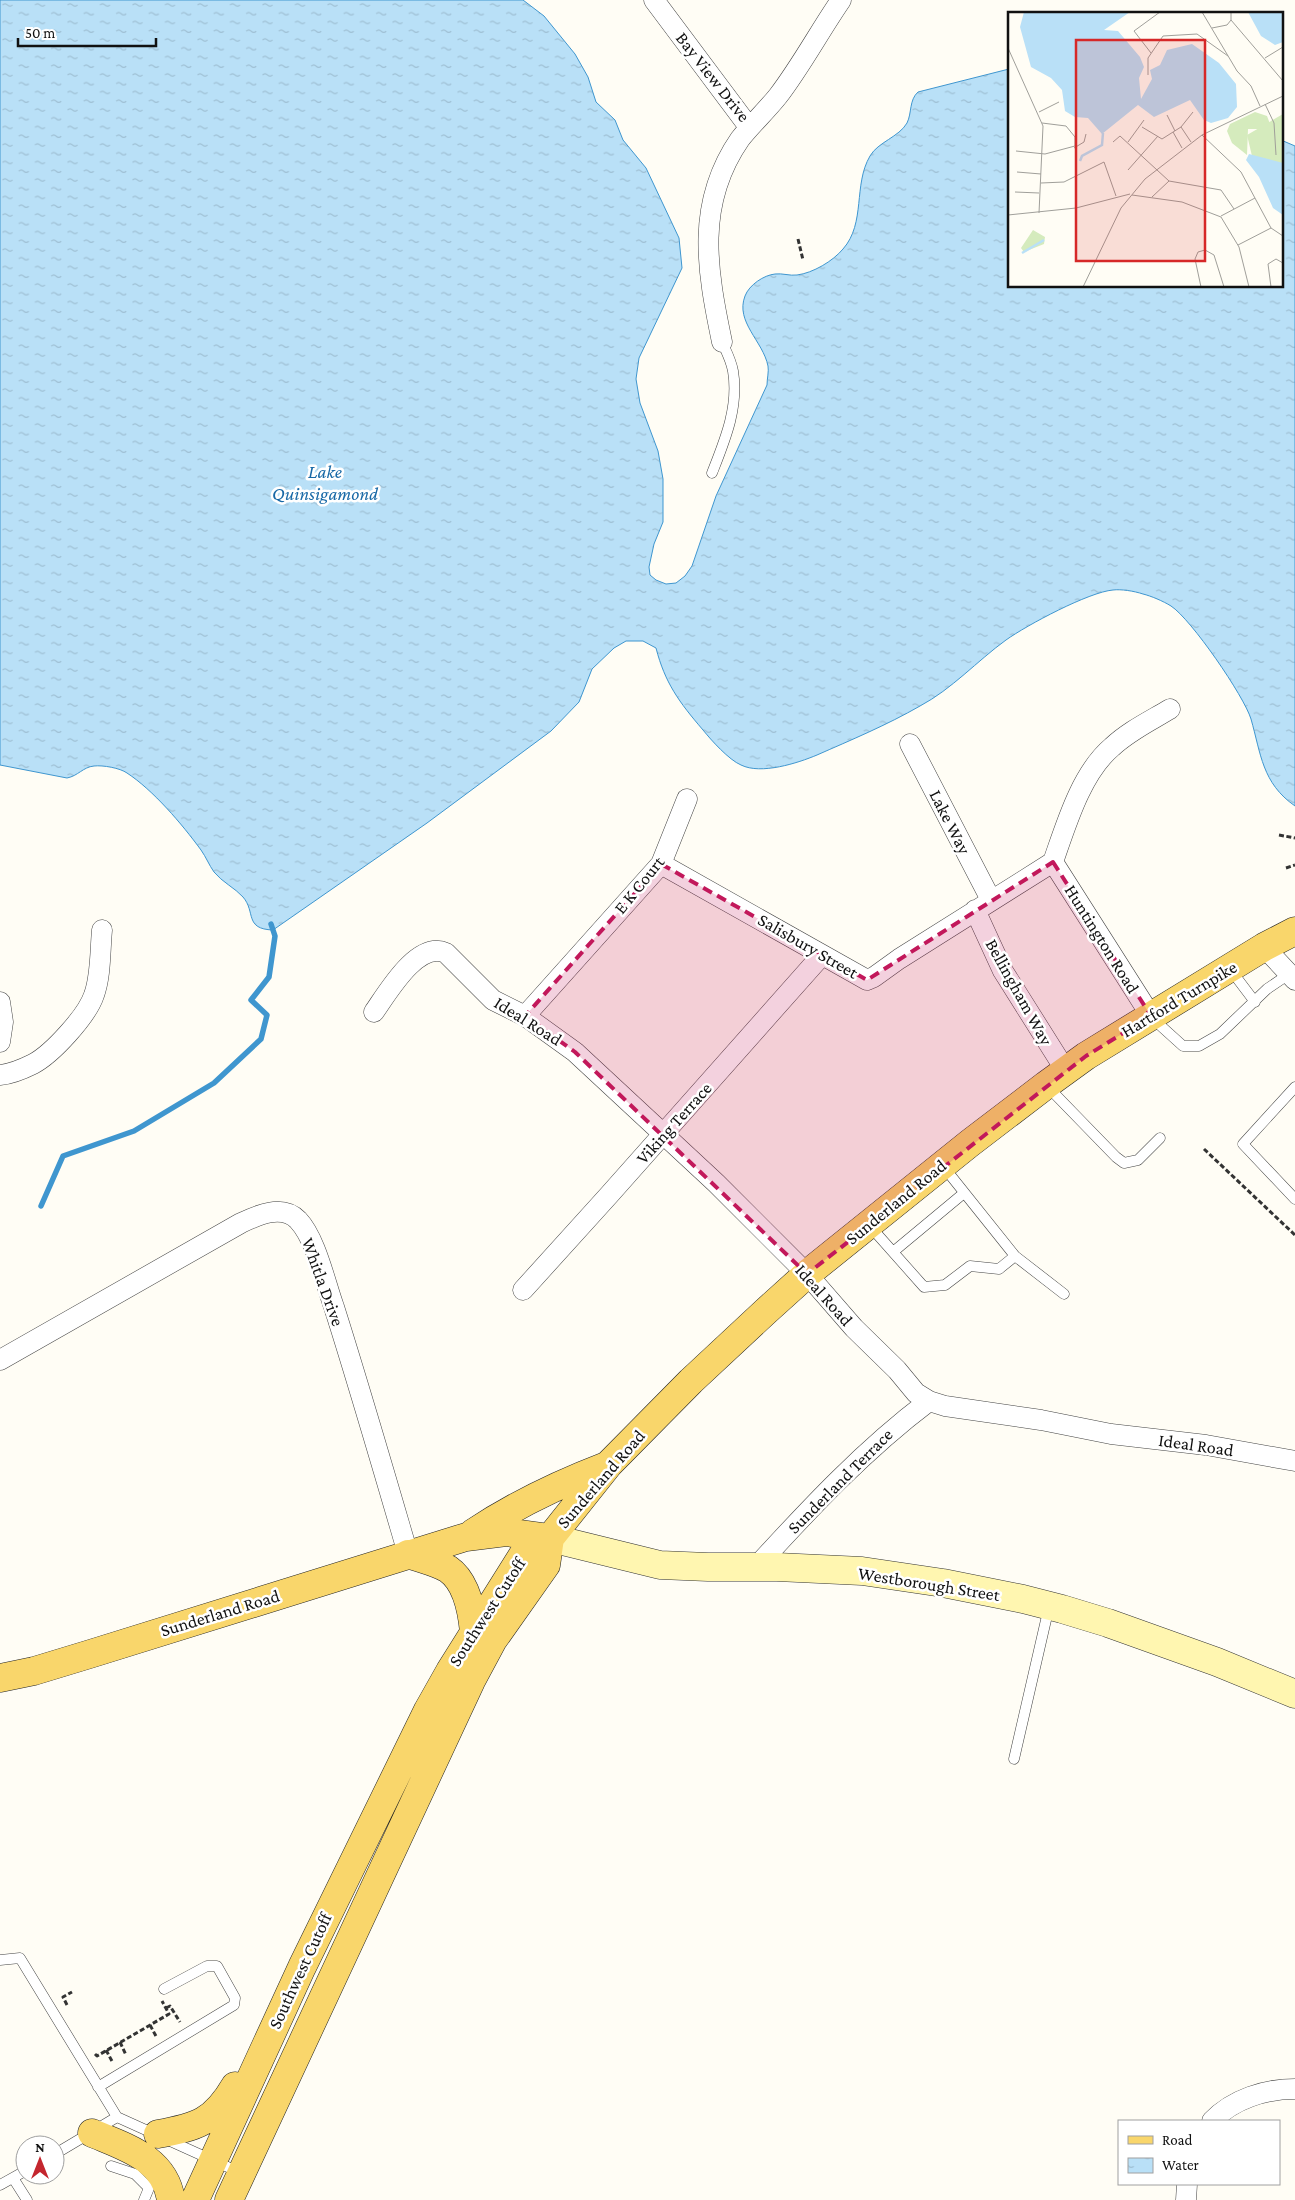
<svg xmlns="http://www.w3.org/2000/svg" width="1295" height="2200" font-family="'Crimson Pro',serif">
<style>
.water{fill:url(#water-ripples);stroke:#3f96cf}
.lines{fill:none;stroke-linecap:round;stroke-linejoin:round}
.stream{stroke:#3f96cf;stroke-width:5.5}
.lane-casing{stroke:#444;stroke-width:11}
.street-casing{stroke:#444;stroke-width:21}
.secondary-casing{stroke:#333;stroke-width:29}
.primary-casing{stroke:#222;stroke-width:29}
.path{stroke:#333;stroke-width:3;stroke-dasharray:5 2.5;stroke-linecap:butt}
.lane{stroke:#fff;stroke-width:10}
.street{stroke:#fff;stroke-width:20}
.secondary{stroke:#fff6b0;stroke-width:28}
.primary{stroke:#f9d66b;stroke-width:28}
.marked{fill:#c2185b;fill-opacity:0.2;stroke:#c2185b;stroke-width:4;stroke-dasharray:10 6;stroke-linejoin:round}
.labels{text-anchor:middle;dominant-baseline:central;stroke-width:5;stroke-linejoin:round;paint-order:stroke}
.street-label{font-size:18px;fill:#111;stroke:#fff}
.water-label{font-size:19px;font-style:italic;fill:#1768a6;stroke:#fff}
.inset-river{fill:none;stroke:#b9e0f7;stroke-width:2.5}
.inset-road{fill:none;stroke:#a09f9a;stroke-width:1}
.view{fill:#d62828;fill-opacity:0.15;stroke:#d62828;stroke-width:2.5}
.inset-edge{fill:none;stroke:#111;stroke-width:2.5}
</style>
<defs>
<pattern id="water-ripples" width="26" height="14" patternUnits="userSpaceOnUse" patternTransform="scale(1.25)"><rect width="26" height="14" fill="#b9e0f7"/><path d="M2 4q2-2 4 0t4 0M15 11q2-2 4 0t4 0" fill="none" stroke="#9ebfd3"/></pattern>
</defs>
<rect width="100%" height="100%" fill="#fffdf5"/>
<path class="water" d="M0,0h523l21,16 31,38 13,23 8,25 19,18 8,20 23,28 33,70 3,30 -43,90 -3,21 4,24 18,48 5,28v43l-9,22 -5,23 1,8 6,5 10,4 10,-1 9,-7 7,-10 24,-70 51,-111c0,-6 2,-14 1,-19 -5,-25 -33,-44 -23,-70 4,-11 19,-21 30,-22 7,-1 15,2 22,1 16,-2 36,-14 46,-26 23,-26 10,-64 27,-93 8,-14 29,-19 37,-33 5,-10 2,-23 11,-31l91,-23v217h272v-146l14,6v660c-33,-23 -34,-52 -44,-87 -7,-23 -60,-100 -80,-113 -8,-5 -20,-10 -28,-12 -9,-3 -22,-5 -30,-4 -24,2 -86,35 -107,50 -29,21 -54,49 -86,66 -33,19 -69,34 -103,49 -19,8 -56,20 -76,10 -12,-5 -30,-25 -38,-35 -24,-28 -38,-47 -47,-82l-13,-7h-17l-12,7 -22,21 -13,33 -28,29 -124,92 -154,107c-29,-1 -17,-18 -30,-33 -8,-9 -21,-15 -29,-25 -5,-7 -8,-15 -13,-22 -19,-26 -48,-60 -74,-77 -7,-5 -24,-8 -33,-7 -11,1 -16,10 -27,12l-67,-13z"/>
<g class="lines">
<path class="stream" d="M41,1206l22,-50 71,-25 80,-48 47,-44 6,-24 -16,-15 18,-23 6,-41 -4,-12"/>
<g class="lane-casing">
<path id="lane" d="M712,473c13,-33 27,-66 21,-102 -2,-11 -7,-20 -11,-29
M1230,969l25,33
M1152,1018l31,28h16l21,-12 47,-45 22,-15
M1047,1086l69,71 8,6 14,-3 22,-22
M1295,1087l-52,57 52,55
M869,1225l55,62 21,-2 25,-19 29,3 16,-13 -72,-90
M893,1252l71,-59
M1015,1256l49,38
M1014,1759l35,-152
M0,1960l20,-2 97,159 124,56
M98,2087l136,-82 1,-7 -18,-32h-10l-43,23
M55,2154l62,-37
M111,2166l24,8 14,14 -5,12
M13,2178l14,22
M0,2185l25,-14"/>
</g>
<g class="street-casing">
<path id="street" d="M654,0l95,127
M722,342c-15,-72 -27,-138 18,-203 12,-15 26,-28 38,-43 23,-30 41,-64 63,-96
M910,744l81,156
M1053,862c13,-37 28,-89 59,-115 17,-16 38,-26 58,-38
M1053,862l98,154
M661,864l206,116 7,-3 25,-18 154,-97
M975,910l28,61 63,100
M1264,947l31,33
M0,1002l3,20 -3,20
M374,1012c14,-20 44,-72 72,-59l47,47 32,16 50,36 141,131 91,91 47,54 43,42 19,23 13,8 16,5 96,14 70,14 95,11 89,16
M525,1016l136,-152 26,-65
M0,1075c11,-1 23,-6 33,-11 19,-10 54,-48 61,-69 7,-19 6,-44 8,-65
M523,1290l86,-95 213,-240
M0,1360l241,-137c17,-8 41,-19 57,-3 18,19 27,62 36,87 26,82 50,165 74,247
M756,1567c54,-59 108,-117 173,-166
M1212,2121c21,-22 53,-32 83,-32
M1186,2200l1,-16"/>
</g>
<g class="secondary-casing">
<path id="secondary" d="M550,1538l110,27 48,2h69l85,4 81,12 80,16 39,10 46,14 109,39 78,32"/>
</g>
<g class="primary-casing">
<path id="primary" d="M473,1533c42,-28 86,-49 133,-67
M408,1554c13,5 28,8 40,15 19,13 24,42 26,63
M0,1678l34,-7 56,-17 376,-117 40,-5 44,6
M92,2133c33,14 73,25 79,67
M158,2134c39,-7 56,-12 77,-48
M195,2200l107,-233 126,-257 22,-39 74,-118 26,-15 59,-74 82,-83 74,-69 42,-38 163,-131 76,-58 40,-29 178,-109 31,-16
M229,2200l242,-519 22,-41 53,-75 4,-27"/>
</g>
<path class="path" d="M798,239l5,21
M1279,835l16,3
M1286,868l9,-3
M1204,1149l91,86
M67,2005l-4,-8 9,-5
M166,2008l4,-2 10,16
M150,2025l7,13
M120,2042l6,13
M106,2050l7,13
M95,2054l2,2 72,-42 -7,-13"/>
<use href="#lane" class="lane"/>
<use href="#street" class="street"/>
<use href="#secondary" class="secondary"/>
<use href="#primary" class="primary"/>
</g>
<path class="marked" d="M1053,862l98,154 -65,40 -279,218 -232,-222 -50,-36 136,-152 206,116z"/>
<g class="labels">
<g class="street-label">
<text transform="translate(713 77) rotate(52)">Bay View Drive</text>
<text transform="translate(950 822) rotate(63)">Lake Way</text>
<text transform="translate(639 885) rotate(-51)">E K Court</text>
<text transform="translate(1102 939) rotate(58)">Huntington Road</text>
<text transform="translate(808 946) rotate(30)">Salisbury Street</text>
<text transform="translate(1019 992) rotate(61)">Bellingham Way</text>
<text transform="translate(1179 999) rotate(-31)">Hartford Turnpike</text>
<text transform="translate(528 1021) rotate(32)">Ideal Road</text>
<text transform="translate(674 1123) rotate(-48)">Viking Terrace</text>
<text transform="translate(896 1202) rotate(-39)">Sunderland Road</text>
<text transform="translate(323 1282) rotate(70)">Whitla Drive</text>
<text transform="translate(824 1295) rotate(48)">Ideal Road</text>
<text transform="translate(1196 1445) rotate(8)">Ideal Road</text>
<text transform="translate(601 1479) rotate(-49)">Sunderland Road</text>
<text transform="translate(840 1481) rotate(-45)">Sunderland Terrace</text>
<text transform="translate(929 1584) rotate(9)">Westborough Street</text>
<text transform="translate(487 1612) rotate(-57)">Southwest Cutoff</text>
<text transform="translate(220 1613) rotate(-17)">Sunderland Road</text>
<text transform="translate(300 1971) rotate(-65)">Southwest Cutoff</text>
</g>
<g class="water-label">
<text x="325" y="471">Lake<tspan x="325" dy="22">Quinsigamond</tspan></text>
</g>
</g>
<g transform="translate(1008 12)">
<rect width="275" height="275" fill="#fffdf5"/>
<path d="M275,102v50l-31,-8 -5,-21z" fill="#d5ebbd"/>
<path d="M247,100l12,4 3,8 -11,5h-11l-1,26 -15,-12 -5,-12 3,-7zM25,218l12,7 -1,7 -20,8 -3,-4z" fill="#d5ebbd"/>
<path d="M16,0h106l-26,18 14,1 22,26 4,10 -5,11 2,21 11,-20 -2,-9 10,-5 7,-15 25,-6 27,19 17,21 1,23 -9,11 -17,5 -7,-3 -14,-20 -36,17 -16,-12 -36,29 -14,-16 -13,-1 -10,-6 -3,-21 -11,-12 -20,-11 -11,-40zM240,0h35v30l-8,3 -14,-9zM241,142l34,9v52l-10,-7 -14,-31 -13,-17z" fill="#b9e0f7"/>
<path class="inset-river" d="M72,149l2,-5 20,-11 1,-12M14,241l22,-13"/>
<path class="inset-road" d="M194,0l35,59 14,15 9,20M223,0v8l52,61M204,16l15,-3 4,-5M0,36l35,78 -4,87M143,41l-17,-22 26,-19M257,46l18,-11M140,63v-17l15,-22 34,-2 31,22M257,92l9,19 2,32M31,100l20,-10M159,103l8,16M134,115l20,12 19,-12M173,115l12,-15M173,115l10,15M165,120l9,16M194,123l39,37 30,56 12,8M105,130l7,-6 49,45 52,9 13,19M120,130l16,-22M66,136l10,-6 2,-8M8,139l29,3 30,-8v-9l-9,-11 -24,-3M120,158l30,-34M9,160l24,2M33,171l23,-1 40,-20 12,34M7,180l24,1M124,183l50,7 39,15 18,30 10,40M144,185l17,-16M0,203l68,-7 54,-14M213,204l34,-18M230,233l33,-17M75,275l38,-79 24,-29 57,-44 81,-39M193,275l-6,-28 3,-7 7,-2 9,5 10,32M263,275l-3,-23 8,-5 7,4"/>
<path class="view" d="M68,28h129v221h-129z"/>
<rect width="275" height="275" class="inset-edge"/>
</g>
<rect x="1118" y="2120" width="162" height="65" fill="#ffffff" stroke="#a0a0a0"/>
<rect x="1128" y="2136" width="25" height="8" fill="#f9d66b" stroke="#a0a0a0"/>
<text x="1162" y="2145" font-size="15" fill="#111111">Road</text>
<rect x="1128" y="2158" width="25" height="15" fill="url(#water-ripples)" stroke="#a0a0a0"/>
<text x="1162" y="2170" font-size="15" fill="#111111">Water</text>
<g transform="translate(40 2160)"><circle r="24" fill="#ffffff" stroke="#a0a0a0"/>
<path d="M0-4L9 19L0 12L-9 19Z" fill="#c4262e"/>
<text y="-8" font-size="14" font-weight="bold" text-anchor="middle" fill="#111111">N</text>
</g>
<path d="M18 38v8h138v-8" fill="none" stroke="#111111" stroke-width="2.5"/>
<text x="25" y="38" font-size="15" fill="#111111" stroke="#ffffff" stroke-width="4" paint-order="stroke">50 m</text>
</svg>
